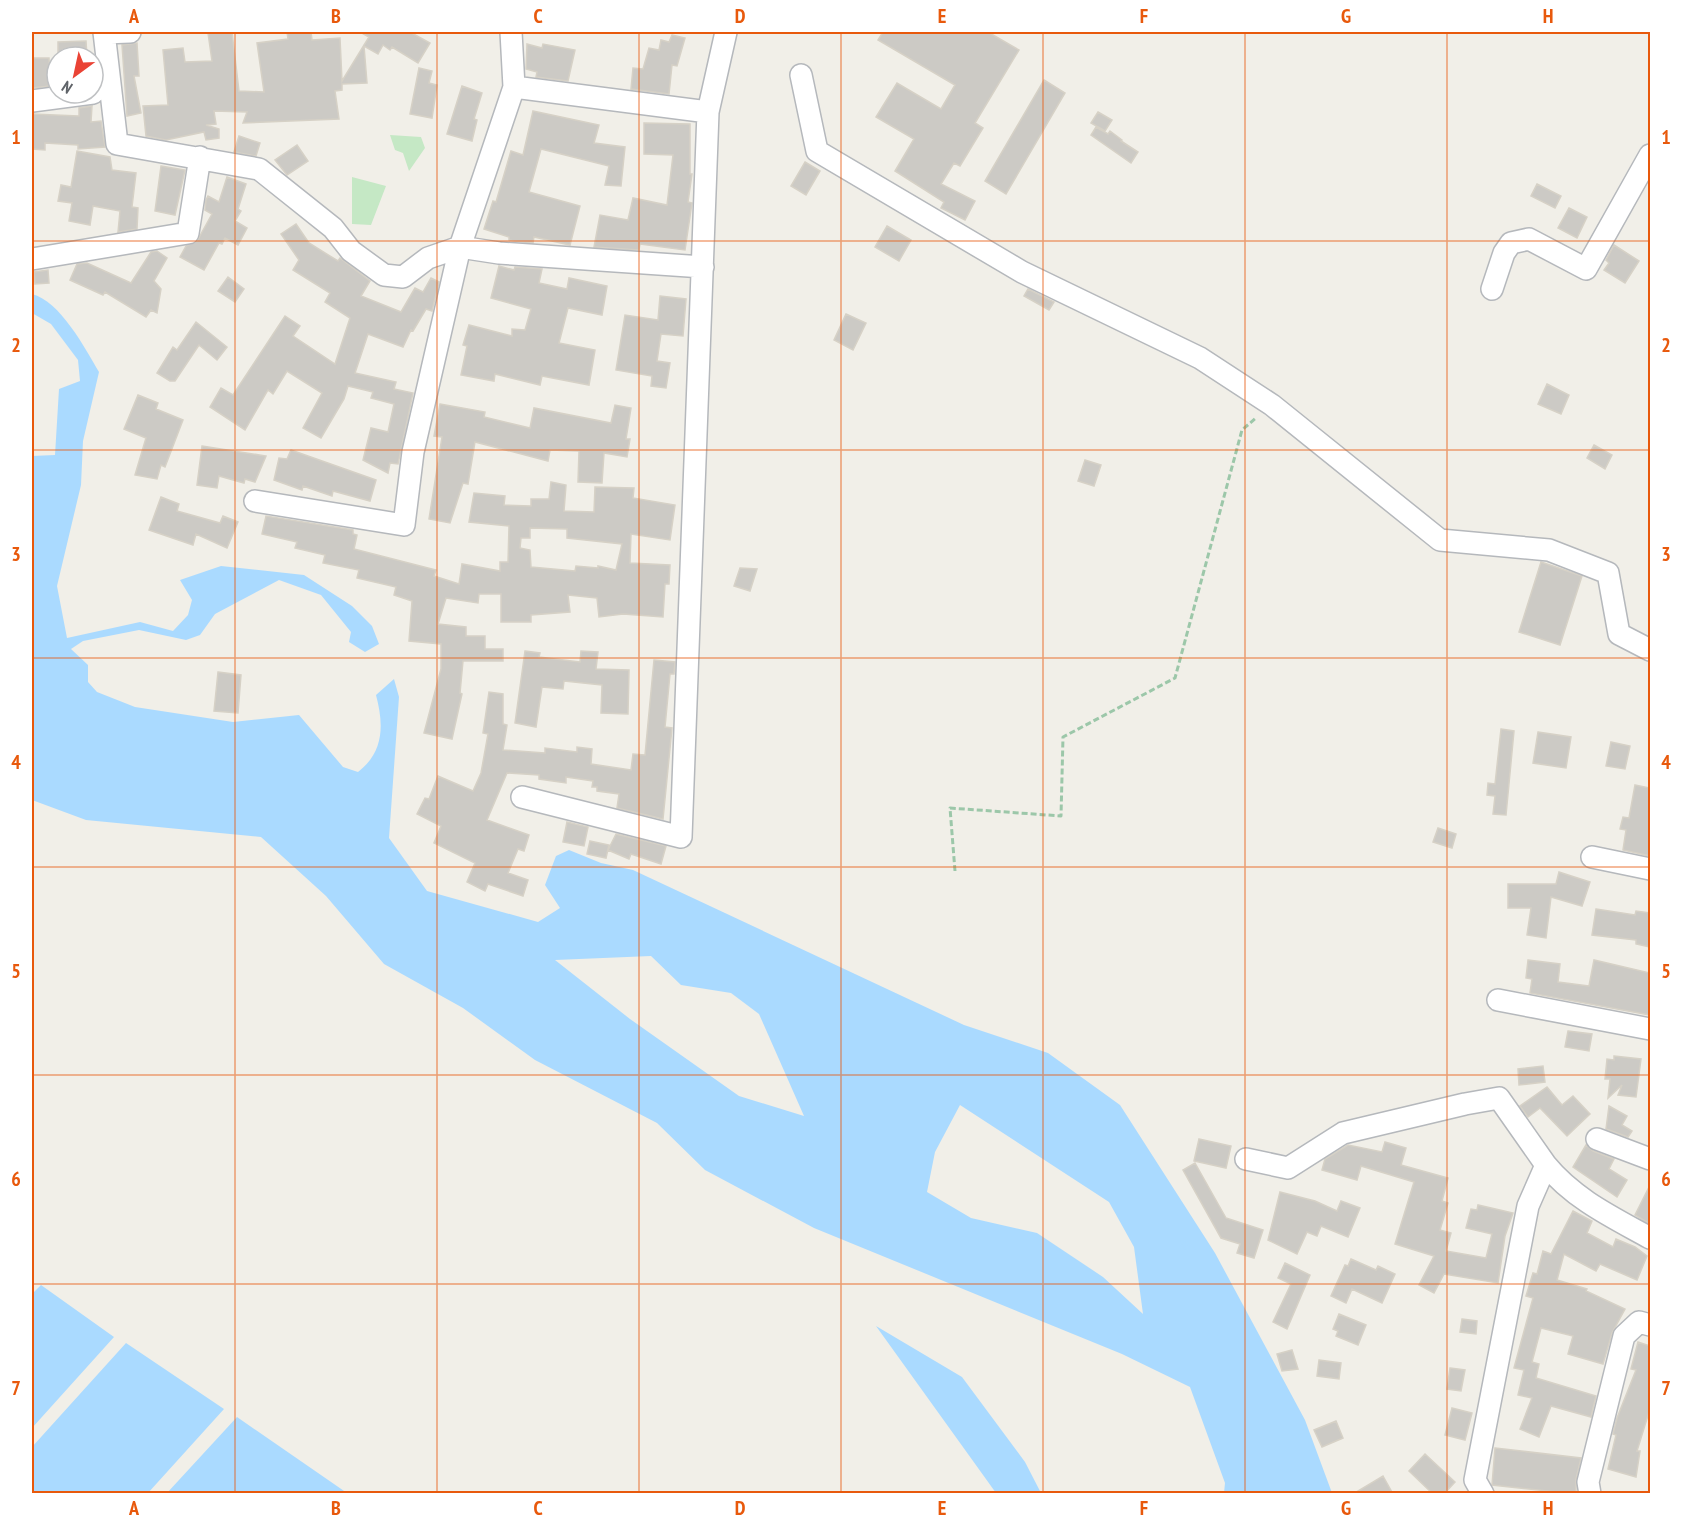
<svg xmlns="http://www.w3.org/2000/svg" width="1682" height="1525" font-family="'PT Sans Narrow',sans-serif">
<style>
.green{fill:#c5e8c5}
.water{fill:#aadaff;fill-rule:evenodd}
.building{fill:#cccac5;stroke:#d6d1c6;stroke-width:1.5;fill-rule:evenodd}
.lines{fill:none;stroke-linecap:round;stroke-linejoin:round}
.minor-casing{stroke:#b5b8bc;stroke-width:24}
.path{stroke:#9cc7a9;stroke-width:3;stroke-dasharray:6 3;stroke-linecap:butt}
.minor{stroke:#fff;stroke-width:21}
.grid{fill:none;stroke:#e8590c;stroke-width:1.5;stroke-opacity:0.55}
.neatline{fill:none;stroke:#e8590c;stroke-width:2}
.grid-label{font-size:20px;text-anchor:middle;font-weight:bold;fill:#e8590c}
</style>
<rect width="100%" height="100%" fill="#f1efe8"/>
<path class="green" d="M390,135l31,2 4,11 -16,23 -6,-18 -8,-3z
M352,177l34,9 -15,39 -19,-1z"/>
<path class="water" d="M32,294c28,7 53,54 67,78l-16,69 -2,44 -24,101 10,52 73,-16 33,9 15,-16 4,-15 -12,-20 41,-14 83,9 48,31 20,20 7,18 -14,8 -16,-10 2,-10 -30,-37 -42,-15 -64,34 -15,21 -14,5 -47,-10 -56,11 -12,8 17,16v17l9,10 38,15 98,15 66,-7 44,52 15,5c26,-20 26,-47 18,-77l18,-16 5,18 -10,141 38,53 111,31 22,-14 -15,-23 11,-29 13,-6 32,13 32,7 331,155 84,28 72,52 95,148 90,167 27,73h-108l1,-10 -35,-96 -68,-33 -308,-126 -109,-58 -48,-47 -122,-63 -72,-52 -79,-44 -58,-68 -65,-59 -175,-17 -54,-20v-344l23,-1 4,-66 21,-8 -2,-21 -27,-36 -19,-11zM651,956l30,29 50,8 28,21 45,102 -65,-20 -109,-77 -75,-59zM960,1105l149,97 25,45 9,67 -40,-37 -66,-44 -66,-15 -44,-26 8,-40z
M41,1285l73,52 -82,91v-134z
M876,1326l86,51 63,85 16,31h-45z
M126,1343l98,66 -76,84h-116v-46z
M237,1417l110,76h-180z"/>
<path class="building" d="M232,32l7,59 25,1 -7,-49 31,-4 -1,-7h24l1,8 28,-2 2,43 27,-44 -9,-5h50l20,11 -12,20 -26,-16 -2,3 -7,-5 -5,9 -14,-8 3,37 -25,1v6l-7,1 4,28 -96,4 4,-11 -33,-1 2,13 -10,1 13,4v9l-13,2 -2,-8 -38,8 -20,-4 -3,-30 25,-1 -5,-55 20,-2 2,14 27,-1 -4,-28z
M883,32h105l31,18 -44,73 8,5 -23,38 -6,-3 -13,21 34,17 -10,19 -24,-12 3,-6 -49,-31 19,-32 -38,-22 21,-34 44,26 14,-24 -77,-45z
M672,35l13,3 -8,28 -5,-1 -3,29 -38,-5 2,-21 10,1 6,-21 10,2 2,-10 8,2z
M86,41l1,16h-29v-15z
M137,43l2,33h-5l7,37 -14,3 -5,-71z
M527,44l15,4 1,-4 32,6 -7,31 -32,-4 1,-5 -11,-3z
M32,58h17l1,28 -18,2z
M419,68l13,3 -3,12 8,2 -5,33 -22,-4z
M1044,80l21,13 -59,101 -21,-13z
M462,86l20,7 -8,26 3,1 -5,21 -25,-7z
M92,106l-1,16 10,-1 4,26 -27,2v-4l-33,-2v7l-13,-1 1,-35 46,2v-8z
M533,111l66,14 -5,18 31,4 -4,39 -16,-1 4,-19 -68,-17 -12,43 51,14 -10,39 -36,-8 -1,6 -19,-2 -5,-1v-3l-25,-8 9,-28 3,1 15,-51 12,4z
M1098,112l14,8 -7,11 -14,-8z
M644,123l46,1v50h2l-4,28 4,1 -7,47 -45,-6 -1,6 -45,-3 6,-32 28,5 5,-22 34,7 6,-50 -29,-1z
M1096,127l12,7 2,-3 12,9 -1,1 17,11 -7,11 -40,-28z
M239,136l21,7 -4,13 -22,-4z
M297,145l11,16 -21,14 -12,-15z
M77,151l33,6 2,13 24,3 -4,34 6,1 -1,21 -19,3 2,-21 -27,-5 -3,19 -21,-4 3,-18 -14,-2 3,-16 10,2z
M805,162l15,9 -14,24 -15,-9z
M161,166l24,4 -10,45 -20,-4z
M227,177l19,7 -8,25 3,2 -6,10 12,7 -9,17 -13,-7 -3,6 -3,-1 -15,27 -24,-13 6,-11 11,-5 15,-27 -7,-4 1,-10 2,-4 11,6z
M1537,184l24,12 -6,12 -24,-12z
M1569,208l18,9 -10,21 -19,-10z
M296,224l13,19 29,18 2,-3 30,23 -9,15 40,16 14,-24 8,4 8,-14 8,4 -7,29 -6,-2 -13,22 -2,-1 -8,17 -35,-13 -13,39 41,9 -2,7 19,4 -15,71 -8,-1 -2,10 -25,-13 8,-32 17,4 6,-28 -23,-6 2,-6 -25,-6 -4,13 -23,39 -18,-10 19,-35 -35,-22 -14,23 -5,-4 -23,40 -35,-23 11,-19 12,7 52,-79 15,10 -7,10 42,28 15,-46 -25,-16 5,-9 -37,-23 6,-10 -18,-26z
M887,226l24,14 -12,21 -24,-14z
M1614,245l25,16 -14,22 -21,-13 5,-7 -3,-3z
M157,251l10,7 -13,23 7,8 -4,24 -6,-3 -5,7 -41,-25 -2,3 -33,-15 7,-16 10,-1 44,20 20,-31z
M499,266l15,4 1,-3 27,2 -3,14 28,6 2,-11 38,8 -5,29 -34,-7 -9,35 36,7 -6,35 -47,-9 -2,9 -45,-11 -1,7 -33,-6 6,-29 -4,-1 6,-20 43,11v-7l13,1 6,-21 -40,-11z
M48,270l1,13 -14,1 -1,-12z
M228,277l16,12 -9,13 -17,-11z
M1028,289l26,13 -5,8 -25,-14z
M660,296l26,3 -3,37 -22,-2 -4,27 13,2 -4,25 -15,-2 1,-10 -36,-6 9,-55 33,5z
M846,314l20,9 -13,27 -19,-10z
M196,322l31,25 -10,13 -18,-15 -24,36h-5l-13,-8 16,-26 4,3z
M1547,384l22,11 -8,19 -23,-10z
M138,395l20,8 -2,6 27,11 -18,47 -4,-2 -4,14 -22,-4 11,-37 -22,-9z
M440,404l45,8 -1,5 46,11 4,-20 77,15 4,-18 16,3 -5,31h4l-3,18 -23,-4 -2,30 -24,-1 1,-31 -29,-1 -2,11 -73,-19 -7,42 -5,-1 -13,40 -21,-4 13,-82 -8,-1z
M1594,445l18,10 -7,14 -18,-11z
M202,446l64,10 -11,26 -10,-3 -1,4 -25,-7 -2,12 -20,-3z
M291,450l85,30 -6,21 -37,-10 -1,5 -29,-10 -1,4 -28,-10 5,-22 8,1z
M1085,460l16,5 -7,21 -16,-5z
M551,482l15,3 -2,26 30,1 1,-25 39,1 -1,10 42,7 -5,35 -39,-6 -1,29 40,2 -1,19h-4l-2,33 -40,-3 -24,3 -2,-19 -29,-3 2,17 -39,3v7h-30v-28h-22l-1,9 -32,-5 -8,26 28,3v9h19v13h18v12h-40l-3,32 2,1 -10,45 -28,-6 17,-64v-25l-32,-3 3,-40 -18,-6 2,-8 -39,-9 2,-8 -36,-7 2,-8 -30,-7 2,-6 -35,-8 4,-18 87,14v4l4,1 -3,14 82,21 -2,6 25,8 3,-20 38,7v-9h8l1,-36 -40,-4 5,-29 31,3 -1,9 27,1v-7h18zM530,528l37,1v9l55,6 -6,26 -18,-4v2l-22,-2 -1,5 -44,-4 -1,-17 -10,-2 1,-10h9z
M161,497l18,7 -2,7 43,12 3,-7 15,6 -11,26 -31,-14 -3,11 -44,-15z
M1541,562l41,14 -22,69 -41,-13z
M740,568l17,1 -7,22 -16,-5z
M525,651l15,2 -1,4 41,5 1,-11 17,1 -2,17 33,1 -1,44 -27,-1 1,-28 -38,-4 -1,8 -21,-2 -6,40 -21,-4z
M654,660l21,2 -1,12h-4l-5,53 7,1 -9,91 -46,-11 2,-14 -22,-3v-4h-5l1,-6 -27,-4v6l-27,-4v-4l-32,-2 -20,47 42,15 -5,16 -6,-2 -10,24 20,7 -5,16 -35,-12 -3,7 -18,-9 8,-19 -41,-20 7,-17 -24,-12 8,-16 4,1 9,-23 35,15 8,-18 7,-39 -5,-1 6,-41 14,2v30l4,1 -4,25 42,3v-5l32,4v-5l15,2 -1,15 40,6 2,-16 12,1z
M218,672l23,3 -3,38 -24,-2z
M1501,729l13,2 -8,84 -13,-1 2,-18 -8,-1 1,-12 7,1z
M1538,732l33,5 -5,31 -33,-5z
M1611,742l19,4 -5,23 -19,-3z
M1635,785l15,3v68l-27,-6 3,-20 -6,-1 3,-12 6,1z
M567,822l21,5 -4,19 -21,-4z
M1438,828l18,6 -4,14 -19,-6z
M616,834l50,12 -5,18 -30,-10 -2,5 -21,-9z
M590,841l19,4 -3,13 -19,-4z
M1559,872l31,10 -8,24 -31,-9 -5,41 -19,-3 4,-27h-23v-24h48z
M1596,909l39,6 1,-4 14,2v34l-14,-3v-4l-44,-5z
M1528,960l32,4 -2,18 31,4 5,-26 56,13v42l-120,-22 2,-14 -6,-1z
M1568,1031l24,3 -3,17 -24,-4z
M1614,1056l27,3 -5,38 -18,-2 4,-10 -14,13 2,-19h-5l2,-20 7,1z
M1543,1066l2,16 -26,3 -1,-16z
M1547,1087l15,18 11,-9 17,18 -23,22 -27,-28 -12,9 -8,-11z
M1609,1106l18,10 -5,9 10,6 -4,6 -22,-8z
M1199,1139l32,7 -5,22 -32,-7z
M1385,1142l21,6 -5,17 47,13 -6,23 6,2 -8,27 11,3 -5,18 40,7 6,-24 -26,-6 5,-19 6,1 1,-5 35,8 -8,23 -7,47 -54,-9 -10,19 -15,-8 15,-29 -39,-12 19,-62 -53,-16 -4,14 -35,-10 3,-11 23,-14 34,7z
M1586,1145l7,6 21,8 -5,10 18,11 -10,17 -44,-30z
M1195,1163l31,55 37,12 -9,28 -17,-5 3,-9 -19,-6 -38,-68z
M1650,1185v39l-15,-9z
M1280,1192l35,9 22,10 4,-10 19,7 -12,29 -27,-11 -4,10 -10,-4 -10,22 -29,-14z
M1573,1211l19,10 -5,12 26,14 3,-8 19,8 12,9 -10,24 -37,-16 -4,7 -32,-17 -7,26 30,9 -1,2 39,18 -13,24 -9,31 -35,-10 5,-18 -32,-8 -9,34 7,2 -3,14 60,18 -5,21 -40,-11 -12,31 -19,-8 12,-31 -14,-3 6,-25 -10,-2 19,-70 -7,-2 7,-23 4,1 6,-23 8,3z
M1351,1259l25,11 2,-4 17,8 -13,29 -30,-14 -6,14 -15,-7 14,-31 3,1z
M1285,1263l25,12 -23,54 -14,-7 18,-38 -13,-6z
M1339,1314l27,11 -8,20 -22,-9 2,-5 -5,-2z
M1462,1319l15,2 -1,13 -16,-2z
M1638,1342l12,4v63l-13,42h3l-4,26 -28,-8 8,-34 -3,-1 4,-16 19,-48 -5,-1z
M1292,1350l6,19 -16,2 -5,-17z
M1319,1360l22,3 -2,16 -22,-3z
M1450,1368l15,2 -4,21 -14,-2z
M1452,1408l20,5 -7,27 -20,-5z
M1336,1421l7,17 -21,9 -8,-17z
M1495,1448l86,10 -5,21v15l-84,-9z
M1425,1454l30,28 -11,12h-11l-24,-23z
M1383,1476l10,18h-40z"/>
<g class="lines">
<g class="minor-casing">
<path id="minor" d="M104,32l13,112 142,25 74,59 18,23 33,24 19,2 25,-19 32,-11 39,6 204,14
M104,33l26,-1
M801,75l16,76 205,121 178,86 72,47 168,135 109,10 59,23 11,61 31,16
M514,87l194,25
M32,101l61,-8
M32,259l156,-26 12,-76
M1492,289l12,-36 7,-10 18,-4 57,30 64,-114
M255,501l149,24 9,-73 47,-205 54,-160 -3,-55
M522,797l159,40 27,-725 18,-80
M1592,857l58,12
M1498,1000l152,29
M1597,1139l53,20
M1246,1159l42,9 55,-35 122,-29 34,-6 47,67
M1483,1494l-8,-14 53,-274 18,-41c28,34 66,52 104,73
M1590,1494l-2,-12 36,-146 15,-14 11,3"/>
</g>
<path class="path" d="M955,871l-5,-63 111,8 2,-79 112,-59 67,-248 15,-13"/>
<use href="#minor" class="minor"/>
</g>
<path class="grid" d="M235,32v1462M437,32v1462M639,32v1462M841,32v1462M1043,32v1462M1245,32v1462M1447,32v1462M32,241h1618M32,450h1618M32,658h1618M32,867h1618M32,1075h1618M32,1284h1618"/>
<rect width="1682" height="1525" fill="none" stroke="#ffffff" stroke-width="66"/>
<g transform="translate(75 75) rotate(213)"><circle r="28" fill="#ffffff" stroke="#bfc1c3" stroke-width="1.5"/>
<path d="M0-4.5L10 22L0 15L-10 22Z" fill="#ea4335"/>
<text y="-9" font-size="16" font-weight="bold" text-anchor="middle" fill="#5f6368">N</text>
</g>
<rect x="33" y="33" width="1616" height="1459" class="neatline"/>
<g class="grid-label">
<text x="134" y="23">A</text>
<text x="336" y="23">B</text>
<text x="538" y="23">C</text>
<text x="740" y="23">D</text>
<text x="942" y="23">E</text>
<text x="1144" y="23">F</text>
<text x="1346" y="23">G</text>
<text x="1548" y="23">H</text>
<text x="16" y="144">1</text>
<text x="1666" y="144">1</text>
<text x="16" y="352">2</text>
<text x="1666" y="352">2</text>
<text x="16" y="561">3</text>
<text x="1666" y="561">3</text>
<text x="16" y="769">4</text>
<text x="1666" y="769">4</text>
<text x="16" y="978">5</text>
<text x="1666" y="978">5</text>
<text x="16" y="1186">6</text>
<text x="1666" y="1186">6</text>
<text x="16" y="1395">7</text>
<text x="1666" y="1395">7</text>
<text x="134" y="1515">A</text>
<text x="336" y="1515">B</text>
<text x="538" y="1515">C</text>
<text x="740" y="1515">D</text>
<text x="942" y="1515">E</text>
<text x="1144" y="1515">F</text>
<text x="1346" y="1515">G</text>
<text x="1548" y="1515">H</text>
</g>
</svg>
